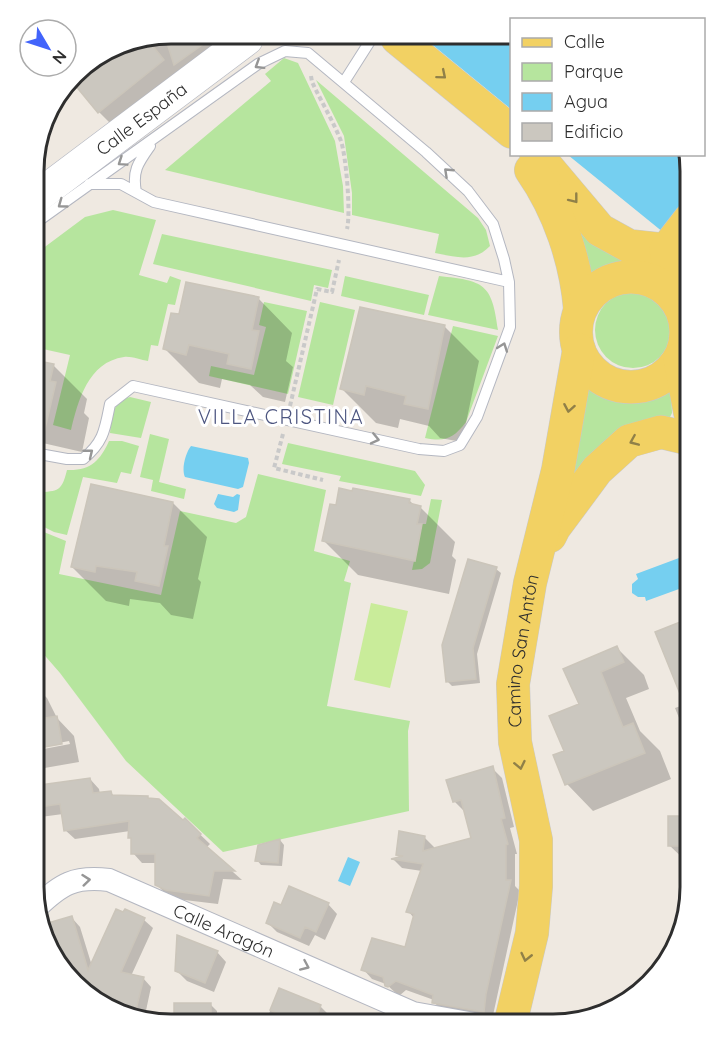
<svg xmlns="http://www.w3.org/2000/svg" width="723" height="1058" font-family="Quicksand,sans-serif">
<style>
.green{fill:#b6e59e}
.pitch{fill:#c9ec9a}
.water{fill:#75cff0}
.shadow{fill:#0003}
.building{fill:#cbc7bf;stroke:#cbc5ba;stroke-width:1.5}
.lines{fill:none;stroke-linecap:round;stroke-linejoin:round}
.lane-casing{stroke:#b4b7c1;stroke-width:12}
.street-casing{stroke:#b4b7c1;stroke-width:24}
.secondary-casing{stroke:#b4b7c1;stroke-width:33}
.primary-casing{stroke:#c9c9c9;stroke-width:34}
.path{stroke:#c9c9c9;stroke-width:4;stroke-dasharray:4.5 3;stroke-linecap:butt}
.lane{stroke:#fff;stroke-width:10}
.street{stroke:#fff;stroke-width:22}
.secondary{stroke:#fff;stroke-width:32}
.primary{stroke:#f2d163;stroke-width:33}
.oneway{stroke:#969696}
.oneway2{stroke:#908048}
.labels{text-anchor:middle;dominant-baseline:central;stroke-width:6;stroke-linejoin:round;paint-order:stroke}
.street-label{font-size:18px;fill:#2e2e2e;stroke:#fff}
.neighbourhood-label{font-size:20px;letter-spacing:1.5px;fill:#4d5680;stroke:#fff}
.rim{fill:none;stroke:#2e2e2e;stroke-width:3}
</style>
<rect width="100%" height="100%" fill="#efe9e1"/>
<path class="green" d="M284,58l14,5 37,78 8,45 1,27 -179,-43 106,-89 -6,-7z
M316,80l162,138 8,12 4,16c-16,17 -34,11 -55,7l4,-19 -87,-19v-22l-8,-57z
M113,210l43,10 -17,55 28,8 3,-7 11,4 -6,25 -7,-1 -10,42 -7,-1 -3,16c-7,-1 -17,-5 -24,-4 -36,5 -46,44 -53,73l-18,-5 17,-70 -36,-8v-92l51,-38z
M575,227l52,34 -15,3 -23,12z
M162,234l170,36 -4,18 -14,-3 -3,16 -158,-37z
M345,276l84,19 -5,20 -83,-19z
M439,276c45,5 53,7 59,54l-70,-15z
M595 330a38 38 0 1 1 76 0a38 38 0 1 1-76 0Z
M264,302l43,9 -19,83 -79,-18 2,-10 43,9 12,-48 -7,-2z
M320,302l35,8 -22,95 -35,-8z
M453,326l45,10 -32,86c-13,17 -21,20 -41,16z
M593,381l25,9 22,3 24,-8 7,5 1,23 -7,14 -89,48 -4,-5 18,-86z
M130,397l21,5 -10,36 -31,-5c2,-16 2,-32 20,-36z
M150,434l19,5 -10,43 27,7 -2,10 -33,-8 2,-11 -13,-3z
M109,441h13l17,5 -8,28 -10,-2 -4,11 -34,-6 -16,58 -13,-3 -20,-10v-29c22,-3 27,2 33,-23 23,1 33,-9 42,-29z
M288,443l127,28 10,14 -4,11 -82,-15 2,-5 -59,-12z
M258,474l68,16 -12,61 36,10 -6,20 7,2 -24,123 83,15 -2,10 1,80 -186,41 -97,-91 -66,-88 -27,-31 1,-114 32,13 -7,33 102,21 19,-84 56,12 10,-6z
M431,499l11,1 -12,63 -8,6 -10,1 10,-46h4z"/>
<path class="pitch" d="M371,603l37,8 -18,77 -36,-8z"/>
<path class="water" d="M511,36v73l-88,-72z
M568,155h119l3,16v83z
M191,446l57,12 1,5 -6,24 -5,2 -53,-12c-4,-8 1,-25 6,-31z
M218,494l15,3 4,-3 3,1 -2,15 -4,2 -17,-4 -3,-4z
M687,555l3,8v22l-44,16 -1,-4h-7l-6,-4v-9l6,-5 -2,-5z
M348,857l12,5 -10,24 -12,-5z"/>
<path class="shadow" d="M241,39l-53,38 -7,-8 -69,56 -13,-13 27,-72z
M258,298l34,35 -6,28 7,6 -8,35 -22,-5 -13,-12 -28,-6 -2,9 -21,-5 -34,-34z
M361,309l84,18 34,34 -17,81 -22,-4 -11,-12 -29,-7 -2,9 -22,-5 -34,-34z
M34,356l7,2 6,6 6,1 34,34 -3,14 5,5 -7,34 -48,-11z
M409,500l6,6 5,1 35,35 -3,14 4,4 -7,34 -91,-19 -34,-34z
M173,503l34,34 -9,42 3,3 -8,37 -22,-4 -11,-12 -30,-4 -1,7 -23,-5 -34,-34z
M496,569l5,4 -24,81 3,29 -28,3 -4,-4z
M690,620v119l-4,-4 -11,-27 11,-4z
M617,648l27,27 5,14 -23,9 14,33 20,20 11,28 -78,32 -26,-27 -1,-32 15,-47 -16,-35z
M33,684l14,14 10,20 17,18 5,26 -46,8v-19l37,-7 -1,-3 -36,7z
M492,768l10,10 12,49 -4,1 7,26h-2v32l5,5 -28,129 -49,-8 -9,-10v-2l-28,-10 -7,6 -13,-12 -14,-5 -9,-10 43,-20 8,-31 -6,-7 14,-40 -20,-3 -8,-8 7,-2 -4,-4 27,-17 10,10v2l39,-10 -9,-28 -9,-9z
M90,779l9,10 1,5 10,-2 5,5h32l36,25 2,-2 25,24 -4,4 36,32 -19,-1 -5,25 -42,-5 -10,-5 -10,-10v-21h-14l-9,-10v-13l-3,-3v-6l-55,8 -10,-9 -2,-16 -30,4v-30z
M690,818v47l-21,-20z
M280,840l4,5 -2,21 -21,-1 -4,-5 2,-14z
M328,904l9,10 -12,26 -10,-5 -6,11 -32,-14 -10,-10 15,-15z
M125,911l19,9 9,8 -22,48 12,2 8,9 -7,33 -57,-23 -44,-59 10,-4 19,-16 8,9 12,39z
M217,952l9,10 -12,30 -27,-11 -10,-10z
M280,990l40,16 7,7 -4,11h-59z
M210,1004l7,7v12l6,1h-48z"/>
<path class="building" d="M126,40h22l16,20 -66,53 -28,-34 10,-12z
M166,40h43l-35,25z
M186,282l73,15 -7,33 7,1 -8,38 -24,-5 2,-10 -40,-9 -3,10 -23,-6 8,-36 8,1z
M360,307l85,18 -17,84 -24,-5 2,-8 -40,-10 -2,9 -24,-6z
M34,360l20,4 -4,17 6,1 -15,64 -7,-1z
M91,484l82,18 -9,44h4l-9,40 -24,-5 2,-9 -41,-6 -1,6 -24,-5z
M339,488l13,3 1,-3 57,11 -1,4 12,3 -4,18h5l-7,37 -93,-20 8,-37 6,1z
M468,559l29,8 -24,81 3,31 -30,3 -4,-37z
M690,618v98h-1l-34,-84z
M617,646l7,16 -23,10 22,55 10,-4 12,30 -80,32 -12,-30 11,-4 -15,-35 30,-12 -16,-35z
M57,716l5,28 -29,5v-29z
M493,766l12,52 -4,1 7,25 -2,1v35h5l-25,114 -2,18 -52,-9 1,-8 -37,-14 -8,6 -3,-1 -2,-9 -22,-7 11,-32 33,9 9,-33 -8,-2 17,-48 -32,-5 12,-3 -7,-1 3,-24 26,5 -2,15 48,-13 -10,-38 -8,2 -7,-22z
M90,778l3,15 18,-2 1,4 36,1v2l11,1 24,21 2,-2 16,16 -4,4 38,33h-21l-5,25 -43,-6 -11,-5v-31h-24v-16h-3l1,-17 -65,10 -4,-27 -27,4v-22z
M668,816h22v30h-22z
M280,839l-2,24 -23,-2 3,-16z
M289,886l40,17 -13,29 -11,-5 -5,11 -34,-15 8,-21 7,3z
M116,909l7,3 2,-3 20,9 -24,54 23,5 -9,37 -12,-2 -36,-15 -43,-57 -1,-4 8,-3 -3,-10 24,-7 16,54z
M177,935l41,16 -13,32 -30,-12z
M279,988l42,17 -7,19h-14l-30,-14z
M174,1003h37v21h-37z"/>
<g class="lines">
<g class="lane-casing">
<path id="lane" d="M344,82l28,-44
M89,184h32l33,18 355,80
M136,192c-4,-21 2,-29 14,-46
M34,453l33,6h16c21,-17 22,-30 27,-55l23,-18 286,63 25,2 16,-6 17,-28 33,-90 -1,-45 -5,-23 -11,-35 -25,-33 -42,-39 -118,-99 -23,-2 -27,13 -224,160"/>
</g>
<g class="street-casing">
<g id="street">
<path d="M675,296l15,-3"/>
<path id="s1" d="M37,907c24,-23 37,-31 72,-27l304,133 67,12"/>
</g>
</g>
<g class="secondary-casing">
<g id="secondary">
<path id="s2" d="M34,199l213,-160"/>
</g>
</g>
<g class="primary-casing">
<g id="primary">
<path d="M397,38l115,94"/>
<path d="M536,154l64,76 29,16 37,4"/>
<path d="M531,170c28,40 45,91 49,139"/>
<path d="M670,272l-4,-22 24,-31"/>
<circle cx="631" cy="332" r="55"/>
<path d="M680,359l10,53"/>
<path d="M550,536l4,-8 43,-58 32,-29 32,-9 29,7"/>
<path id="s3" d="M510,1025l22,-92 4,-47v-46l-21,-98 -2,-58 17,-101 28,-113 21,-120"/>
</g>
</g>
<path class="path" d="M311,76l1,6c9,19 21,39 29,59 5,15 10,72 6,88
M290,406l27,-117 15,3 7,-32
M283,434l-9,34 49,12"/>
<use href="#lane" class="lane"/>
<use href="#street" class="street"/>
<use href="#secondary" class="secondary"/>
<use href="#primary" class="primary"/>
</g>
<defs><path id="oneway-chevron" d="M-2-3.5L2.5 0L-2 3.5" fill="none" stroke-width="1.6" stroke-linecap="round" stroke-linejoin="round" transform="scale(1.5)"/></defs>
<g class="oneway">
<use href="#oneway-chevron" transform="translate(259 65) rotate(148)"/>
<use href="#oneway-chevron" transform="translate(122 162) rotate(146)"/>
<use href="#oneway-chevron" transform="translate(448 172) rotate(-137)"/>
<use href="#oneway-chevron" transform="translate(62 204) rotate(144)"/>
<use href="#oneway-chevron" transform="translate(503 347) rotate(-70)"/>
<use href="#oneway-chevron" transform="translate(375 439) rotate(13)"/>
<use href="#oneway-chevron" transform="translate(89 453) rotate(-39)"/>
<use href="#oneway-chevron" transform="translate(86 880) rotate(-6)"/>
<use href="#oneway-chevron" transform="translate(305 966) rotate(24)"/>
</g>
<g class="oneway2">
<use href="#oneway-chevron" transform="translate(442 75) rotate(40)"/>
<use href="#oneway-chevron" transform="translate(574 199) rotate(52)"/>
<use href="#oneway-chevron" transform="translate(569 408) rotate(100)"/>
<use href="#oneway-chevron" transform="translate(634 441) rotate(157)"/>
<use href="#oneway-chevron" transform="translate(520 765) rotate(78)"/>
<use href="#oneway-chevron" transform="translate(526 957) rotate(103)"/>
</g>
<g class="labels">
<g class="street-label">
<text stroke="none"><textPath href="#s2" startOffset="134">Calle España</textPath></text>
<text stroke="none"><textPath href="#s3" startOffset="380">Camino San Antón</textPath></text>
<text stroke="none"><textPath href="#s1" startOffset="206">Calle Aragón</textPath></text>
</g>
<g class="neighbourhood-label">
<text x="281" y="416">VILLA CRISTINA</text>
</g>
</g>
<path d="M0 0H723V1058H0ZM171 44H553A127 127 0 0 1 680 171V887A127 127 0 0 1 553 1014H171A127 127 0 0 1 44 887V171A127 127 0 0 1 171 44Z" fill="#fff" fill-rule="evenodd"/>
<path class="rim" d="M171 44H553A127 127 0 0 1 680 171V887A127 127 0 0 1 553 1014H171A127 127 0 0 1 44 887V171A127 127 0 0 1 171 44Z"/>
<rect x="510" y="18" width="195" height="138" fill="#ffffff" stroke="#ababab" stroke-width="1.5"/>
<rect x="522" y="38" width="30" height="9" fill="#f2d163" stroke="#ababab" stroke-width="1.5"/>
<text x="564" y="48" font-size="18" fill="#2e2e2e">Calle</text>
<rect x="522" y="63" width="30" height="18" fill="#b6e59e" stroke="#ababab" stroke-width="1.5"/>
<text x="564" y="78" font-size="18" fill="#2e2e2e">Parque</text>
<rect x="522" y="93" width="30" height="18" fill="#75cff0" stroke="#ababab" stroke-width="1.5"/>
<text x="564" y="108" font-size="18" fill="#2e2e2e">Agua</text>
<rect x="522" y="123" width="30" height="18" fill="#cbc7bf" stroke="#ababab" stroke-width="1.5"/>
<text x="564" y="138" font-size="18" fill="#2e2e2e">Edificio</text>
<g transform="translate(48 48) rotate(129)"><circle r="28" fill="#ffffff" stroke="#ababab" stroke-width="1.5"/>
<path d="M0-4.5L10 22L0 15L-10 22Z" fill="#4264fb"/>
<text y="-9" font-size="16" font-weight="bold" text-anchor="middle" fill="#2e2e2e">N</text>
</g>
</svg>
